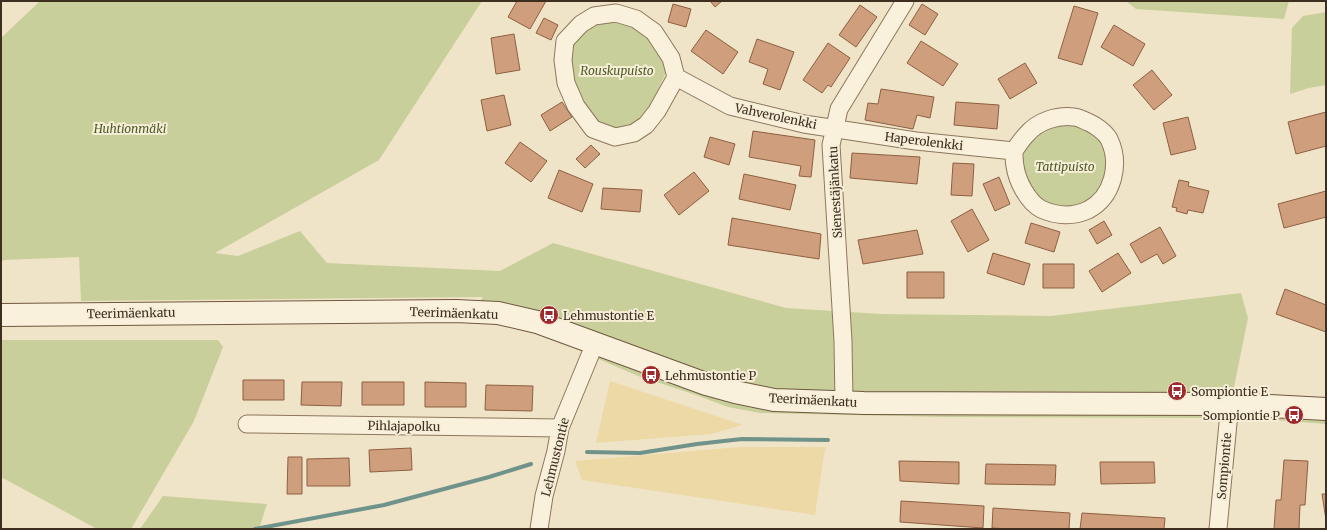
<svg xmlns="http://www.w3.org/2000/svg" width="1327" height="530" font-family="Merriweather,serif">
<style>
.green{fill:#c9cf9b}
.sand{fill:#ecd9a5}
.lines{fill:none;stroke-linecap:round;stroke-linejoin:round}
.stream{stroke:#6f938a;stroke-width:4}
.building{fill:#cf9f7d;stroke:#8d5f41}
.street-casing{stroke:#8d765c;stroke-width:19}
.secondary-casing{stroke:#6f573f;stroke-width:24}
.street{stroke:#faf1dc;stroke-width:17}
.secondary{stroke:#faf1dc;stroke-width:22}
.labels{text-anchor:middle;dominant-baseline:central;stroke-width:4;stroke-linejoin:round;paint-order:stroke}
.park-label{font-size:12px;font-style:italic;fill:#4d5a26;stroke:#f7eed8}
.street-label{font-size:12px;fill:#3d2e20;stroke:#f7eed8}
.poi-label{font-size:12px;fill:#3d2e20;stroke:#f7eed8;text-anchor:start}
</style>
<rect width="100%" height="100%" fill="#f0e4c8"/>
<path class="green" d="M40,1h442l-103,159 -164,93 23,3 62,-25 27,32 173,8 53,-28 233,65 95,6 170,2 190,-23 7,25 -15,74 -427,1 -60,-7 -267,-83 4,-6 -402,4 -2,-44 -74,3 -4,1v-223z
M1126,1h163l-5,18 -148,-10z
M1326,12v73l-17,3 -19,6 2,-66 11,-12z
M615,19l21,7 18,17 13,27 -17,37 -9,10 -12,10 -15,3 -18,-7 -23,-37 -4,-27 4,-16 17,-17z
M1022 166a43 43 0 1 1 86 0a43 43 0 1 1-86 0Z
M1,340h217l5,7 -29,74 -63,108h-34l-96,-52z
M606,356l91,33 508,20 8,6 -8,3 -261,-1 -184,-4 -32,-6 -35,-13 -55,-18 -42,-18z
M1239,413l87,3v8l-92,-7z
M163,496l104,8 -8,25h-119z"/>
<path class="sand" d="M610,381l133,44 -32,9 -115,9z
M740,447h86l-2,7 -9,61 -233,-35 -7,-19z"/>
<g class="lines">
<path class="stream" d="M587,452l53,1 57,-9 45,-5 86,1
M255,529l129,-24 105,-28 42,-13"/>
</g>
<path class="building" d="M517,1h29l-16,28 -22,-12z
M710,1h12l-7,6z
M673,4l18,5 -5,18 -18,-5z
M922,4l16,10 -13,21 -16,-10z
M860,5l17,12 -21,30 -17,-12z
M1074,6l24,7 -16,52 -24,-7z
M544,18l14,7 -7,15 -15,-7z
M1114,25l31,19 -12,22 -32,-19z
M706,30l32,22 -15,22 -32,-23z
M514,34l6,36 -24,4 -5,-36z
M757,39l37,13 -14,38 -17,-6 5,-15 -19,-7z
M921,41l37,23 -15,22 -36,-23z
M828,43l22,15 -19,29 -3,-2 -6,8 -19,-13z
M1025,63l12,20 -27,16 -12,-20z
M1152,70l20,25 -18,15 -21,-25z
M881,89l53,8 -4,21 -13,-3 -4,14 -48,-9 3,-17 10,1z
M504,95l7,30 -24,6 -6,-31z
M562,102l10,15 -22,14 -9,-16z
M956,102l43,3 -2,24 -43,-4z
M1326,112v34l-30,8 -8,-32z
M1188,117l8,32 -25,6 -8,-32z
M753,131l62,9 -4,37 -12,-1 2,-10 -52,-9z
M710,137l25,7 -6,21 -25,-8z
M520,142l27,19 -16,21 -26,-19z
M591,145l9,9 -15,14 -9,-9z
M852,153l68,4 -3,27 -67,-6z
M953,163l21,1 -2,32 -21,-1z
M559,170l34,14 -11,28 -34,-14z
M694,172l15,19 -30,24 -15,-20z
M744,174l52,11 -6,25 -51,-11z
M999,177l11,27 -15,7 -12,-27z
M1179,180l10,2 -1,4 21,5 -6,22 -15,-3 -1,4 -11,-3 1,-3 -5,-1z
M603,188l39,2 -2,22 -39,-3z
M1326,191v26l-42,11 -6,-24z
M972,209l17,31 -21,12 -17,-31z
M732,218l89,16 -2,25 -91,-14z
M1104,221l8,14 -15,9 -8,-14z
M1031,223l29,9 -6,20 -29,-9z
M1160,227l16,29 -13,8 -6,-10 -16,9 -11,-19z
M917,230l6,24 -60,10 -5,-24z
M993,253l37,11 -6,21 -37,-12z
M1118,253l13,20 -29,19 -13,-21z
M1043,264h31v24h-31z
M907,272h37v26h-37z
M1285,289l41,16v27l-50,-18z
M243,380h41v20h-41z
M302,382h40l-1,24 -40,-1z
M362,382h42v23h-42z
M425,382l41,1v24h-41z
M486,385l47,1 -1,25 -47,-1z
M411,448l1,22 -42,2 -1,-22z
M288,457h14v37h-15z
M349,458l1,28h-43v-27z
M1284,460l24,1 -3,44h-5l-1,24h-25l2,-29h5z
M899,461l60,1v22l-59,-3z
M1100,462h54l1,21 -54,1z
M986,464l70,1 -1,20 -70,-1z
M1322,494h4v26z
M901,501l83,5 -1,22 -83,-6z
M993,508l77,5 -1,16h-58l-19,-1z
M1082,513l83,5 -1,11h-84z"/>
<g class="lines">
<g class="street-casing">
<path id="street" d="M676,77l-19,34 -11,14 -12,8 -19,4 -22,-8 -17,-23 -10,-23 -3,-23 2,-19 16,-17 13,-8 22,-3 20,6 18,13 17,26 5,19 54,29 74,18 112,17 98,10c4,-6 8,-12 13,-17 11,-13 30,-19 47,-17 4,0 9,3 14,5 7,3 17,10 21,17 12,25 4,58 -21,71 -15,7 -32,6 -47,-1 -13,-7 -24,-28 -26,-43 -1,-5 -1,-10 -1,-15
M844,402l-1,-61 -12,-196 8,-36 66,-108
M247,424l313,4
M539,529l5,-33 12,-45 4,-23 35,-85
M1218,529l10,-106 3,-19"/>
</g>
<g class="secondary-casing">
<path id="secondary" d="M1,315l455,-4 42,2 39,9 169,62 29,8 39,8 90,3 367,1 95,5"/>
</g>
<use href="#street" class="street"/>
<use href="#secondary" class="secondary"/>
</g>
<defs>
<g id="bus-disc" transform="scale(1)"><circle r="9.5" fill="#9e2a2b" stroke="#f7eed8"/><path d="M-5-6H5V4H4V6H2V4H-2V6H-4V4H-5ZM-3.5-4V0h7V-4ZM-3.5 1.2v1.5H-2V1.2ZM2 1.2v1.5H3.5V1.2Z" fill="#fff"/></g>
</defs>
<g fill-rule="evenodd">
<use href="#bus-disc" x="549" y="315"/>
<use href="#bus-disc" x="651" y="375"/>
<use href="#bus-disc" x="1177" y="391"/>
<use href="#bus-disc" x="1294" y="415"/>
</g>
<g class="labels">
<g class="park-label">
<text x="617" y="70">Rouskupuisto</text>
<text x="130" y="128">Huhtionmäki</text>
<text x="1065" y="166">Tattipuisto</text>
</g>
<g class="street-label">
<text transform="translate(776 116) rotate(12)">Vahverolenkki</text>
<text transform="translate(924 141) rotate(7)">Haperolenkki</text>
<text transform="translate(835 192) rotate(-93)">Sienestäjänkatu</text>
<text transform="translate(131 313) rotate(-1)">Teerimäenkatu</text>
<text transform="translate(454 313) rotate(2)">Teerimäenkatu</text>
<text transform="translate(813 400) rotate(3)">Teerimäenkatu</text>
<text transform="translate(404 426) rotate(1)">Pihlajapolku</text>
<text transform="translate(555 457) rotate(-76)">Lehmustontie</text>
<text transform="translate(1224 466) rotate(-85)">Sompiontie</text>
</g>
<g class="poi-label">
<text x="563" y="315">Lehmustontie E</text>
<text x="665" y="375">Lehmustontie P</text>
<text x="1191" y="391">Sompiontie E</text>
<text x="1280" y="415" text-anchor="end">Sompiontie P</text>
</g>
</g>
<rect width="1327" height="530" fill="none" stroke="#3d2e20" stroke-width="4"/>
</svg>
